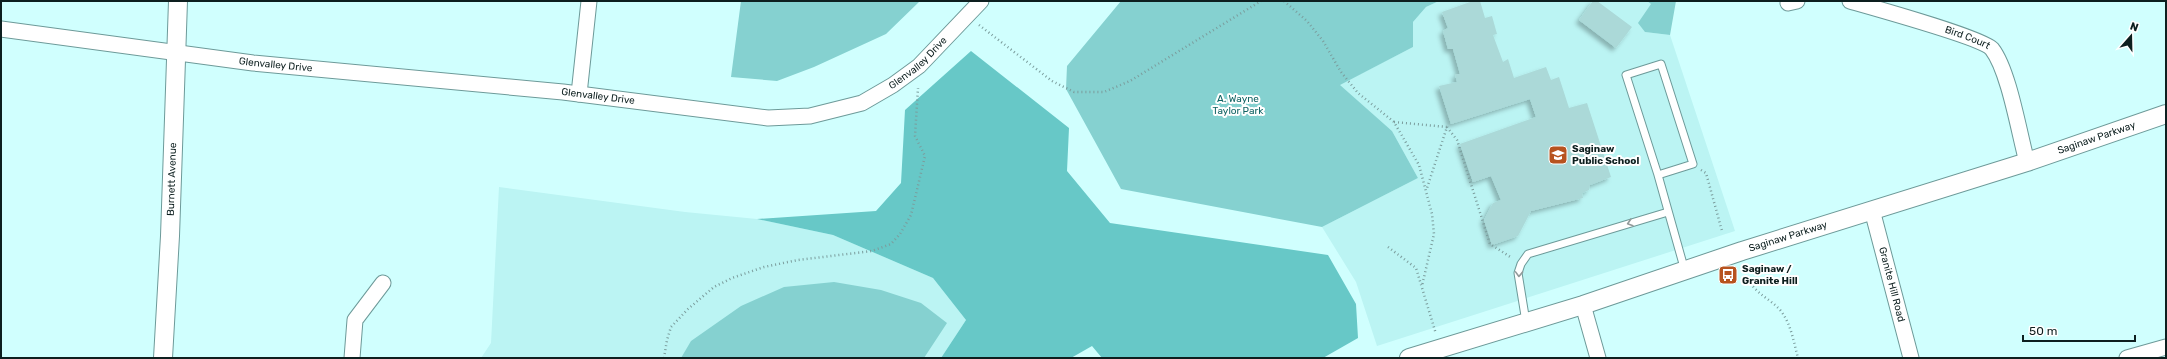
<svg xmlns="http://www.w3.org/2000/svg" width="2167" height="359" font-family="Rubik,sans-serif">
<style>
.built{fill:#bbf4f3}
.green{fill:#85d1d0}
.forest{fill:#67c8c7}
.building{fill:#abd9d8;filter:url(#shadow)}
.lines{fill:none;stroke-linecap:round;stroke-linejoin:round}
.service-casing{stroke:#6d9a99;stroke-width:9}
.minor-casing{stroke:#6d9a99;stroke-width:17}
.tertiary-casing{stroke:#6d9a99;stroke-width:20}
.path{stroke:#7b9d9d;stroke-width:2.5;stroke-dasharray:1 3;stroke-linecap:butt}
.service{stroke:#fff;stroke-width:7}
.minor{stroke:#fff;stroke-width:15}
.tertiary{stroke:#fff;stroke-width:18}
.oneway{stroke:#929a9a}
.labels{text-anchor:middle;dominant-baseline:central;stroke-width:4;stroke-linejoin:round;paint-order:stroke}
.street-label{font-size:10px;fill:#0d1f1f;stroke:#fff}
.park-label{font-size:10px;fill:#106363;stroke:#fff}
.poi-label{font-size:10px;font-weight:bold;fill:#0d1f1f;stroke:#fff;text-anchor:start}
</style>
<defs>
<filter id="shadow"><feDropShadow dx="-3.5" dy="3.5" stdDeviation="2" flood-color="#0004"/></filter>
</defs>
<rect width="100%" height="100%" fill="#d0fffe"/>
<path class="built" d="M1439,1h208l4,3 -6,28 25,3 65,196 -358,115 -21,-64 -34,-55 96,-49 -26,-47 -53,-46 74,-38v-25l13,-15z
M499,187l186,25 72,7 76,16 100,43 33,42 -25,38h-460l10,-15z"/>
<path class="green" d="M741,1h179l-34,33 -72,33 -37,14 -46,-4z
M1121,1h318l-13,6 -13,15v25l-73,38 52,46 26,47 -96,49 -201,-38 -55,-100 1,-23z
M1647,1h29l-6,34 -25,-3 -7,-9 13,-19z
M834,282l47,8 40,13 26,20 -23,35h-243l10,-17 50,-35 43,-19z"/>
<path class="forest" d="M971,51l98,77 -2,43 43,52 218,32 28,49 2,34 -35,20h-221l-10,-12 -21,12h-130l25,-38 -33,-42 -100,-43 -76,-16 119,-8 25,-28 4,-73z"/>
<path class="building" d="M1473,1h7l5,17 7,-2 5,18 -4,1 10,27 5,-3 6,19 32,-11 5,13 8,-3 10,31 18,-5 24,74 -21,8 -1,5 -7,3 1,5 -52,13 -13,25 -26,9 -8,-25 9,-17 8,-3 -10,-24 -18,6 -13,-38 76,-27 -6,-18 -79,25 -12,-38 18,-4 -2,-8h5l-7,-25h-5l-5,-18 5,-3 -6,-16z
M1593,1h4l35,26 -16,21 -37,-28z"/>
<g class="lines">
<g class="service-casing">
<path id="service" d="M1661,64l32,100 -35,11 -32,-100z
M1658,175l27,96
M1526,322l-8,-49 3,-9 7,-10 140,-42"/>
</g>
<g class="minor-casing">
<g id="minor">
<path id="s1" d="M1850,1c21,6 133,37 142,48 17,22 27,84 35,113"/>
<path d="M1788,3l9,-2"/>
<path id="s2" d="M1,29l252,34 310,29 205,26 42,-2 52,-13 31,-18 26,-19 62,-65"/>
<path d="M579,94l10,-93"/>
<path id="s3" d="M1872,210l39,148"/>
<path d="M1583,305l15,53"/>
<path d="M352,358l3,-38 28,-37"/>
<path d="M2127,358l39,-11"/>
</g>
</g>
<g class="tertiary-casing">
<g id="tertiary">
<path id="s4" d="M163,358l7,-122 8,-235"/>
<path id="s5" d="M1409,358l174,-53 159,-54 285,-89 139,-48"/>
</g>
</g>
<path class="path" d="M1284,1l23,20 16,20 18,31 17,21 36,29 25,43 13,49 2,20 -12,52
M979,25l73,56 22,11h30l26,-11 131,-80
M1394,122l53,5 -20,61
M1447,127l10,13 33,104 22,14
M1701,170l5,3 16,58
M1388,247l28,21 20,66
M1747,276c8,19 22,21 34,35 10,13 13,32 17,47
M664,358l3,-18 4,-13 17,-18 26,-22 18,-9 32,-11 34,-7 74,-9 19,-7 9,-10 11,-19 14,-59 -10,-20 3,-48"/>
<use href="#service" class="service"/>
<use href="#minor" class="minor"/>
<use href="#tertiary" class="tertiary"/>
</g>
<defs><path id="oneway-chevron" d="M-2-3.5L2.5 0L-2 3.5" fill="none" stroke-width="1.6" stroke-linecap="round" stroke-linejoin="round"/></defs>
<g class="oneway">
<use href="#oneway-chevron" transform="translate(1630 223) rotate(163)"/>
<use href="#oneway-chevron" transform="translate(1519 274) rotate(92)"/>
</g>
<defs>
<g id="school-square" transform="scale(1)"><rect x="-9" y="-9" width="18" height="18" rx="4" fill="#b7531f" stroke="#fff"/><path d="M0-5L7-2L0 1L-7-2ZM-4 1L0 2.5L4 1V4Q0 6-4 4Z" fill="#fff"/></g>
<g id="bus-square" transform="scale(1)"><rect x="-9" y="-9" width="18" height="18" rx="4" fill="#b7531f" stroke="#fff"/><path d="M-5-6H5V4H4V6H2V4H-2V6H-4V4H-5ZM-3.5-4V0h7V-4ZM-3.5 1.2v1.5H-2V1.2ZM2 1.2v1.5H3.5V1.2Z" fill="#fff"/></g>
</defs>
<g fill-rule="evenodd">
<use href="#school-square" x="1558" y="155"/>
<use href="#bus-square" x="1728" y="275"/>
</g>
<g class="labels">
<g class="street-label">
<text stroke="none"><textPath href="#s1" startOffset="123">Bird Court</textPath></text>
<text stroke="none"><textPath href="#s2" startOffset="937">Glenvalley Drive</textPath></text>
<text stroke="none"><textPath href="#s2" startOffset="277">Glenvalley Drive</textPath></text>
<text stroke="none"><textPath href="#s2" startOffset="601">Glenvalley Drive</textPath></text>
<text stroke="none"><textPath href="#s5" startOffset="722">Saginaw Parkway</textPath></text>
<text stroke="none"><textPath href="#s4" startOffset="179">Burnett Avenue</textPath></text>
<text stroke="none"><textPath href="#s5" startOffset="398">Saginaw Parkway</textPath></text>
<text stroke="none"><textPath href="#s3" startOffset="77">Granite Hill Road</textPath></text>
</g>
<g class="park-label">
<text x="1238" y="99">A. Wayne<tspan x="1238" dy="12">Taylor Park</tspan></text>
</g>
<g class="poi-label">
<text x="1572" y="149">Saginaw<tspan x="1572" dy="12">Public School</tspan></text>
<text x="1742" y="269">Saginaw /<tspan x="1742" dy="12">Granite Hill</tspan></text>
</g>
</g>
<rect width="2167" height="359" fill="none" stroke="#0d1f1f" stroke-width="4"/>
<g transform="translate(2131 36) rotate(20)" stroke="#ffffff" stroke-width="3" paint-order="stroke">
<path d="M0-3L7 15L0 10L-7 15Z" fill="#0d1f1f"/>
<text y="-6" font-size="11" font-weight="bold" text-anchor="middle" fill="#0d1f1f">N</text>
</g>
<path d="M2023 335v6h112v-6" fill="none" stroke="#0d1f1f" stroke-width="2"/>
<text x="2029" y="335" font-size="12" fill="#0d1f1f" stroke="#ffffff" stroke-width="3" paint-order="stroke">50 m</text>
</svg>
